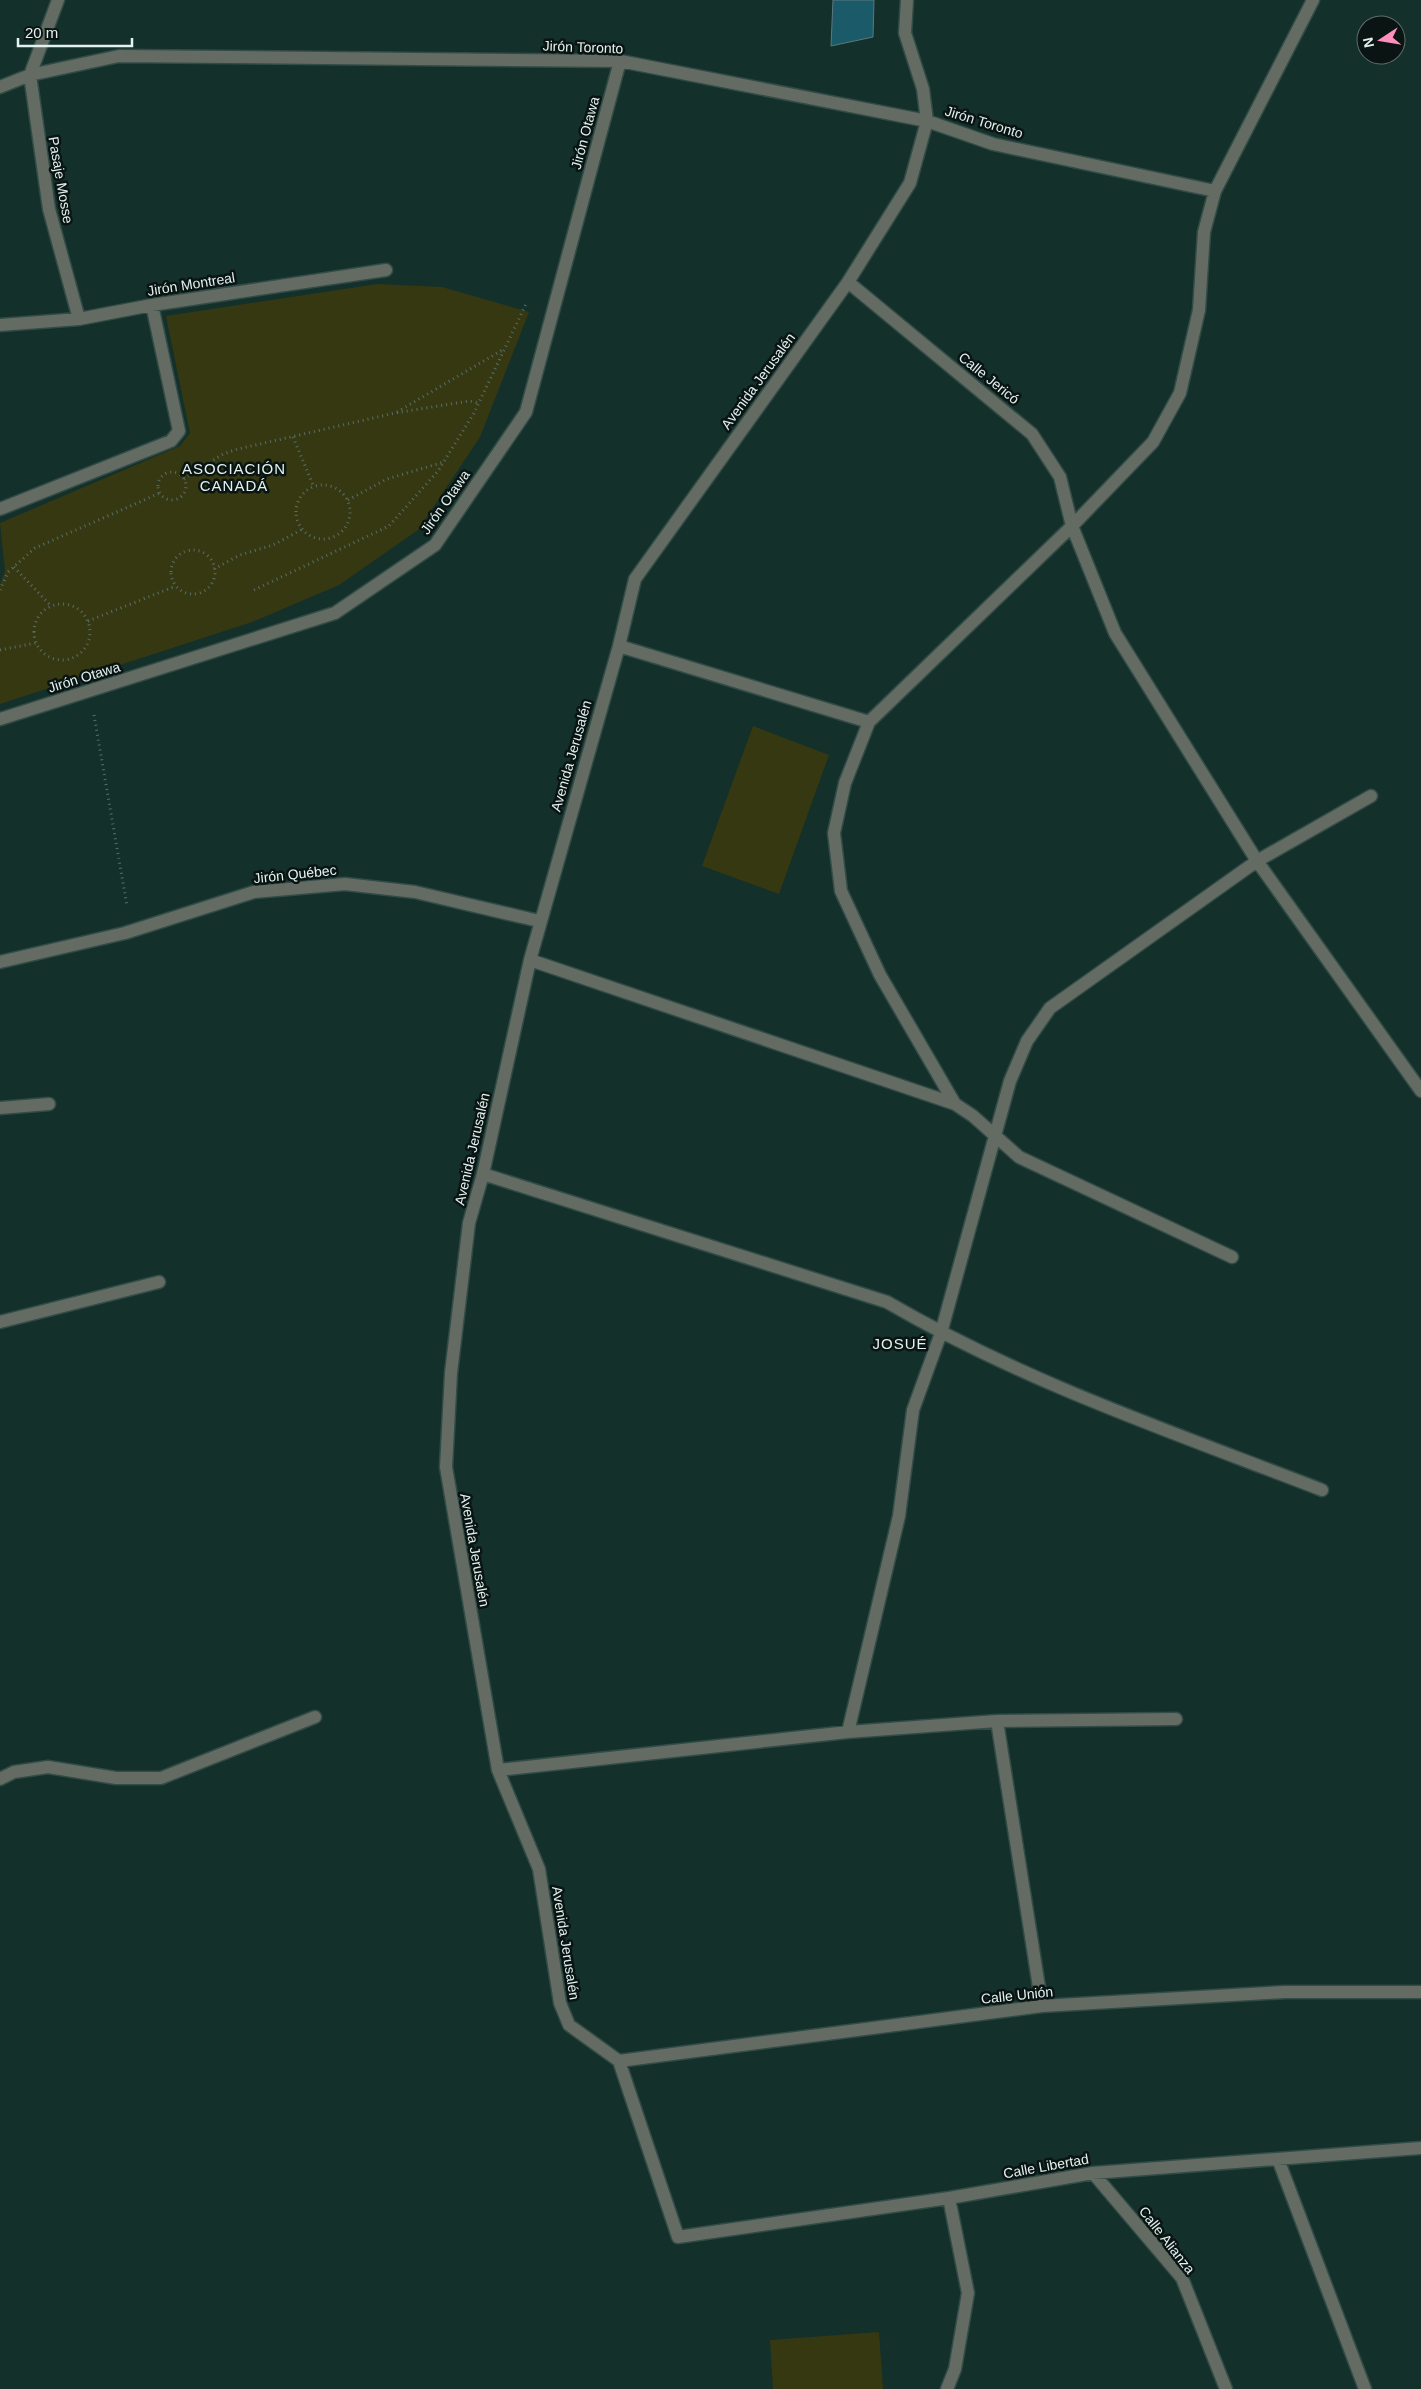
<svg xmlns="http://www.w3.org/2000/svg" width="1421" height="2389" font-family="Helvetica,sans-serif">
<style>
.green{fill:#363811}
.building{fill:#1b5a68;stroke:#5c7880}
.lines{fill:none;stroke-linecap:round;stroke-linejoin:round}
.street-casing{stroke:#314b46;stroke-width:15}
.path{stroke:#576f6b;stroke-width:3;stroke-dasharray:1 4;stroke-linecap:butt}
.street{stroke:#636b63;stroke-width:12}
.labels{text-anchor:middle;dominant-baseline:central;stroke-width:5;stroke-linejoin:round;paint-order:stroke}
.street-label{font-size:14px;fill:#e2f2ef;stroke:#0a1513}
.neighbourhood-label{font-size:15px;letter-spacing:1px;fill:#e2f2ef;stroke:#0a1513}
</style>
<rect width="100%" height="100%" fill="#14302b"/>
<path class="green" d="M377,284l65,3 87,25 -49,125 -62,93 -79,55 -87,37 -252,82v-120l5,-13 -5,-48 180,-77 10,-13 -24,-117z
M753,726l76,29 -50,139 -77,-28z
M879,2332l4,57h-110l-3,-49z"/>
<path class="building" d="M833,0h41l-1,37 -42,9z"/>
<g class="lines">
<g class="street-casing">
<path id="street" d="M58,0l-28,75 19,134 30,110
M907,0l-2,33 18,56 4,32 -17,62 -62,99 -213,297 -16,67 -89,314 -47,214 -14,49 -18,150 -5,94 52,303 41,99 21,134 9,22 50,36 59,176 271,-39 144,-25 328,-25
M0,87l30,-12 89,-19 501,5 307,60 66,23 222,47
M848,282l184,152 28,43 12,49 43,107 142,228 164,230
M0,325l79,-6 73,-14 234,-35
M0,509l171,-68 8,-10 -27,-126
M619,646l250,76
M0,719l335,-106 100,-68 91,-133 94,-351
M530,960l425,144 18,12 46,41 213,100
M0,962l125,-29 129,-41 91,-8 70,8 124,29
M955,1104l-75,-129 -39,-84 -7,-58 11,-50 24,-61 203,-196 81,-84 27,-49 19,-83 5,-78 11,-41 98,-191
M0,1108l49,-4
M483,1174l404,128c137,80 288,131 435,188
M0,1322l159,-40
M997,1721l45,285
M848,1732l51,-216 14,-106 28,-77 69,-252 17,-40 23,-33 207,-147 114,-65
M498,1770l350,-38 149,-11 179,-2
M0,1779l14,-7 34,-5 68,11h45l154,-61
M619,2061l423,-55 243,-14h136
M1278,2159l87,230
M1093,2173l89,105 44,111
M947,2389l8,-20 13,-76 -19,-95"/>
</g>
<path class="path" d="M397,412l107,-63
M293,437l20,48
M158 486a14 14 0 1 1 28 0a14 14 0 1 1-28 0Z
M184,479l39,-25 15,-5 157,-36 74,-12 10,2
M296 512a27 27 0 1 1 54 0a27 27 0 1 1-54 0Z
M348,500l39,-21 57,-17
M171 572a22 22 0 1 1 44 0a22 22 0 1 1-44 0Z
M14,567l37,39
M214,569l26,-14 33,-10 28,-15
M0,590l8,-18 27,-24 125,-55
M254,590l135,-64 49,-55 36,-58 52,-109
M34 632a28 28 0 1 1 56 0a28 28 0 1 1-56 0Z
M88,621l88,-35
M0,650l36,-7
M94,715l33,191"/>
<use href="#street" class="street"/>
</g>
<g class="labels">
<g class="street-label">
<text transform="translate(583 47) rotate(2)">Jirón Toronto</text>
<text transform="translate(984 122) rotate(17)">Jirón Toronto</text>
<text transform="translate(585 133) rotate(-75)">Jirón Otawa</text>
<text transform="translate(61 180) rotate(80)">Pasaje Mosse</text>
<text transform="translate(191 284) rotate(-9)">Jirón Montreal</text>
<text transform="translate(989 378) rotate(39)">Calle Jericó</text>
<text transform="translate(758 381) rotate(-54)">Avenida Jerusalén</text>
<text transform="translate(445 502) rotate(-55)">Jirón Otawa</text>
<text transform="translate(84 677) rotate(-17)">Jirón Otawa</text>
<text transform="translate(571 756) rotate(-74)">Avenida Jerusalén</text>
<text transform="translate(295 874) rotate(-6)">Jirón Québec</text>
<text transform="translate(472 1149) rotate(-77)">Avenida Jerusalén</text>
<text transform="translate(475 1550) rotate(80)">Avenida Jerusalén</text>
<text transform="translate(566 1943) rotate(81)">Avenida Jerusalén</text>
<text transform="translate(1017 1995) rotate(-6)">Calle Unión</text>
<text transform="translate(1046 2166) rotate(-10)">Calle Libertad</text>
<text transform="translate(1167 2240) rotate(52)">Calle Alianza</text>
</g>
<g class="neighbourhood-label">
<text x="234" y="468">ASOCIACIÓN<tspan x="234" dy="17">CANADÁ</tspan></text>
<text x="900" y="1343">JOSUÉ</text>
</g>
</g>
<g transform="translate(1381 40) rotate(258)"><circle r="24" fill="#0a1513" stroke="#606d6b"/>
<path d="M0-4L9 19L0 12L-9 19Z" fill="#fe8ebc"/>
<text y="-8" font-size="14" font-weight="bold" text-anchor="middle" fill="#e2f2ef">N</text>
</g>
<path d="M18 38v8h114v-8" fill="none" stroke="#e2f2ef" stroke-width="2.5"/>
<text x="25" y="38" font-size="15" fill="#e2f2ef" stroke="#0a1513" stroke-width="4" paint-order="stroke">20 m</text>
</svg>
